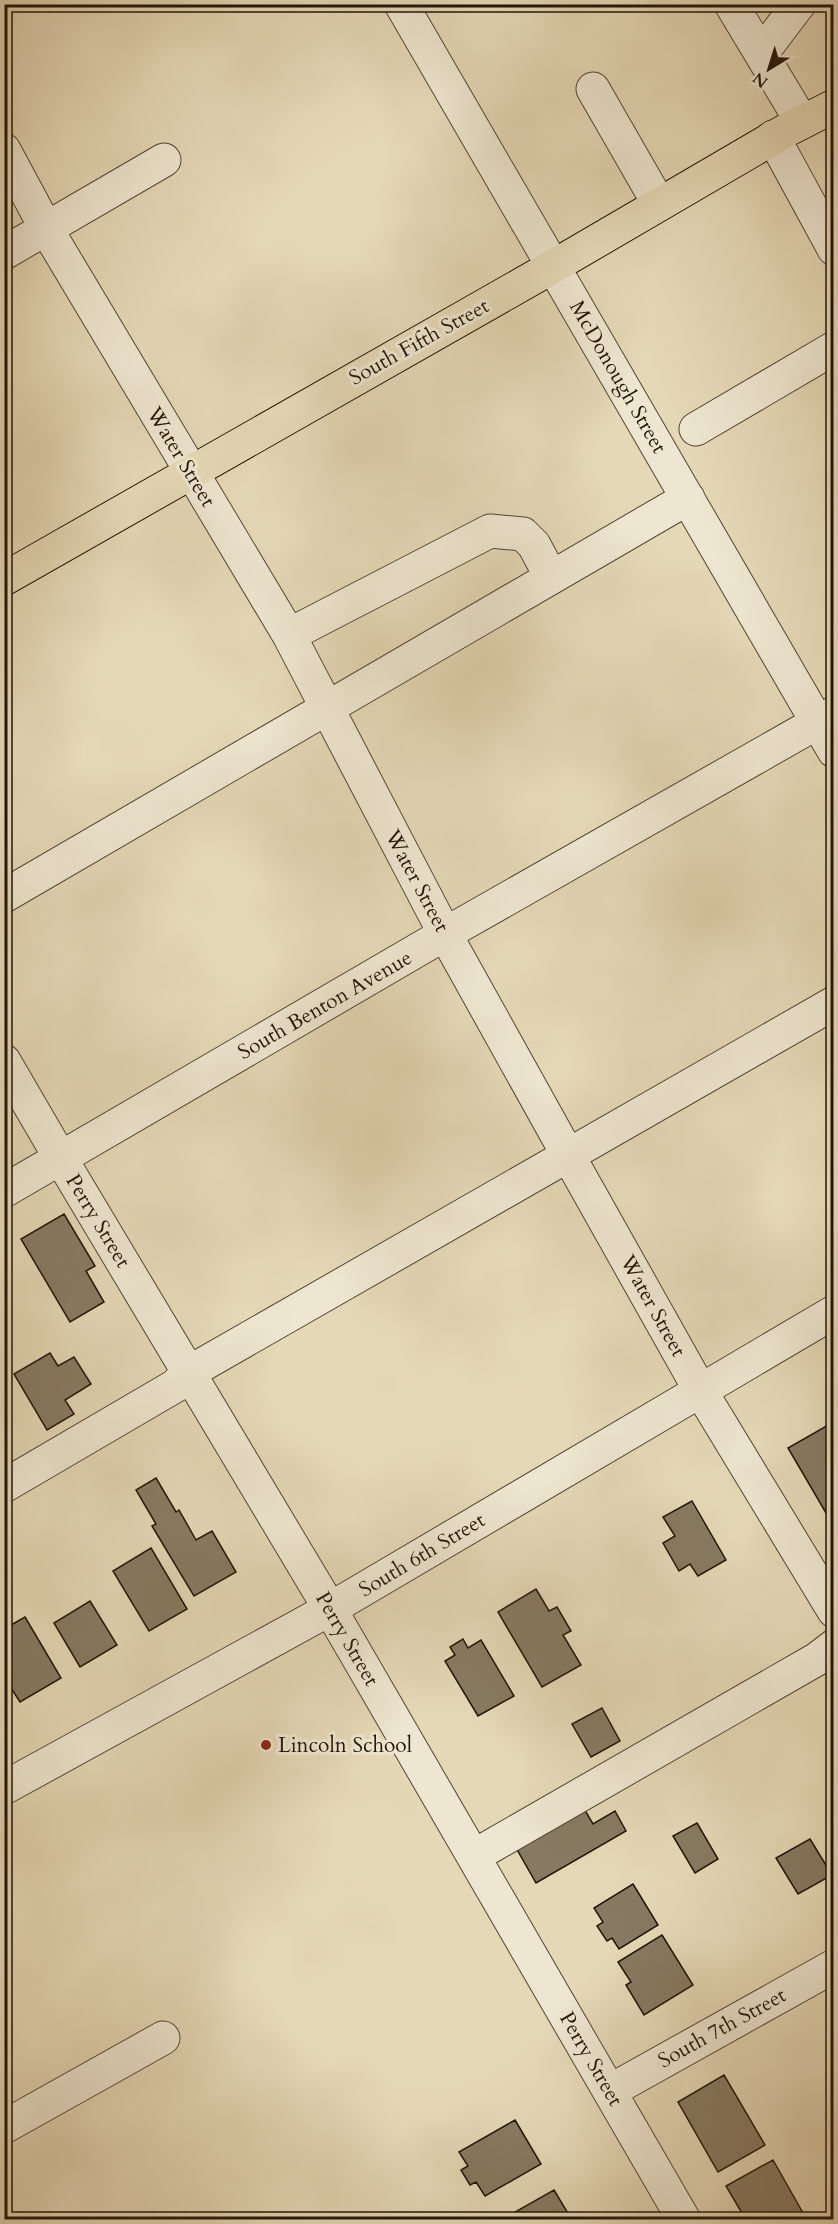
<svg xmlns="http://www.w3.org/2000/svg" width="838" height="2224" font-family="Cardo,serif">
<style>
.building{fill:#877a62;stroke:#211508;stroke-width:1.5}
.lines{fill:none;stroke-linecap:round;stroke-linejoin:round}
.minor-casing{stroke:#524634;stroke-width:35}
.major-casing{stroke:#211508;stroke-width:35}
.minor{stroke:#eee6d0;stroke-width:33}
.major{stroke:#e5d8b6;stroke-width:33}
.poi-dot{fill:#8f2418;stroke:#eee6d0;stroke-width:2}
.labels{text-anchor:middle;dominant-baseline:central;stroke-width:6;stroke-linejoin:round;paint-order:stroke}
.street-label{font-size:21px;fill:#211508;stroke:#eee6d0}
.poi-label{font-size:21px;fill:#211508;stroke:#eee6d0;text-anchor:start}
</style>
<rect width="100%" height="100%" fill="#e5d8b6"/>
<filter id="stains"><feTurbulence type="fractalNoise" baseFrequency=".00333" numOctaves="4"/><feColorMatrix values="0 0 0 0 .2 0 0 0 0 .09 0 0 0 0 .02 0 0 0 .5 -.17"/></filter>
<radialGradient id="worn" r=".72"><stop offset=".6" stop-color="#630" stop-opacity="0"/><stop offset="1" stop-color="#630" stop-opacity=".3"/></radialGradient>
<path class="building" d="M64,1214l31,52 -9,5 18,31 -34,20 -49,-83z
M50,1353l8,13 16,-9 17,27 -26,16 9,14 -27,16 -33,-56z
M830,1424l4,6v78l-8,5 -38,-65z
M156,1478l20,34 3,-2 17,30 16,-9 24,41 -42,24 -42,-70 4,-2 -20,-34z
M692,1501l34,59 -28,16 -8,-12 -11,7 -16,-28 12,-7 -12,-19z
M151,1548l36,61 -38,22 -36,-60z
M536,1589l13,22 8,-4 14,24 -8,4 18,30 -39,22 -44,-75z
M90,1601l27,44 -37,22 -26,-44z
M25,1617l36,61 -41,24 -16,-25v-48z
M463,1639l5,9 13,-8 33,56 -36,20 -33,-55 10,-6 -5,-8z
M602,1708l18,33 -29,16 -19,-33z
M583,1807l10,17 22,-13 11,20 -90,52 -21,-37z
M697,1823l21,36 -23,14 -22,-37z
M810,1839l22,36 -34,19 -22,-36z
M633,1884l25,41 -39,24 -7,-11 -5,3 -10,-15 6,-4 -9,-14z
M662,1935l31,50 -49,30 -18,-30 5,-3 -13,-20z
M724,2075l41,70 -47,27 -40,-70z
M515,2120l26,44 -56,32 -9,-14 -6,3 -9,-15 7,-4 -9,-14z
M773,2160l34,60h-61l-20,-34z
M554,2190l18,30h-69v-1z"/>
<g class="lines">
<g class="minor-casing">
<path id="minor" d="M401,4l433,747
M731,4l71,118
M761,54l38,-50
M593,89l66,115
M773,137l61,112
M4,150l43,80 242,405 156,299 123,221 132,235 134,221
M4,253l160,-93
M696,429l138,-81
M289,635l201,-104 33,3 11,11 17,32
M4,896l684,-398
M4,1061l57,98 269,450 354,611
M4,1191l441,-257 389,-221
M4,1486l171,-100 13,-13 646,-370
M4,1788l326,-179 504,-297
M474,1856l343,-197 17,-13
M610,2091l224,-125
M4,2127l159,-89"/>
</g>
<g class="major-casing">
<path id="major" d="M4,579l550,-313 231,-135 49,-25"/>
</g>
<use href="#minor" class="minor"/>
<use href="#major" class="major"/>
</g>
<circle class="poi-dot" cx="266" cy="1745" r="6"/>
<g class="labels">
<g class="street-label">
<text transform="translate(419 342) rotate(-29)">South Fifth Street</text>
<text transform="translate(618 377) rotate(60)">McDonough Street</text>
<text transform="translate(181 457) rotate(59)">Water Street</text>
<text transform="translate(417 881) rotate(62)">Water Street</text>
<text transform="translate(325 1005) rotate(-30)">South Benton Avenue</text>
<text transform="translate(98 1221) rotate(59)">Perry Street</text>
<text transform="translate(653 1306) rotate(61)">Water Street</text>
<text transform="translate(422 1555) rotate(-31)">South 6th Street</text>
<text transform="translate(347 1639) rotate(60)">Perry Street</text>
<text transform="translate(722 2028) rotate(-29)">South 7th Street</text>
<text transform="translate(591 2059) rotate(60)">Perry Street</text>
</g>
<g class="poi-label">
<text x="278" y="1745">Lincoln School</text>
</g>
</g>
<rect width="838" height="2224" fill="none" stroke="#e5d8b6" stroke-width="24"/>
<rect x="6" y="6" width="826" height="2212" fill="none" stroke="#211508" stroke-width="3"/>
<rect x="12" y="12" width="814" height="2200" fill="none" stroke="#211508" stroke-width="1.5"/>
<g transform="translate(769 69) rotate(218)" stroke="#eee6d0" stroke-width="4.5" paint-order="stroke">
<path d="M0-4.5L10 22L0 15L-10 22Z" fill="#211508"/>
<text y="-9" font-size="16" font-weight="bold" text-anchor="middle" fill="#211508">N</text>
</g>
<rect width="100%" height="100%" filter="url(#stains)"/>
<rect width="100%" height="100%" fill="url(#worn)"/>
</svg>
